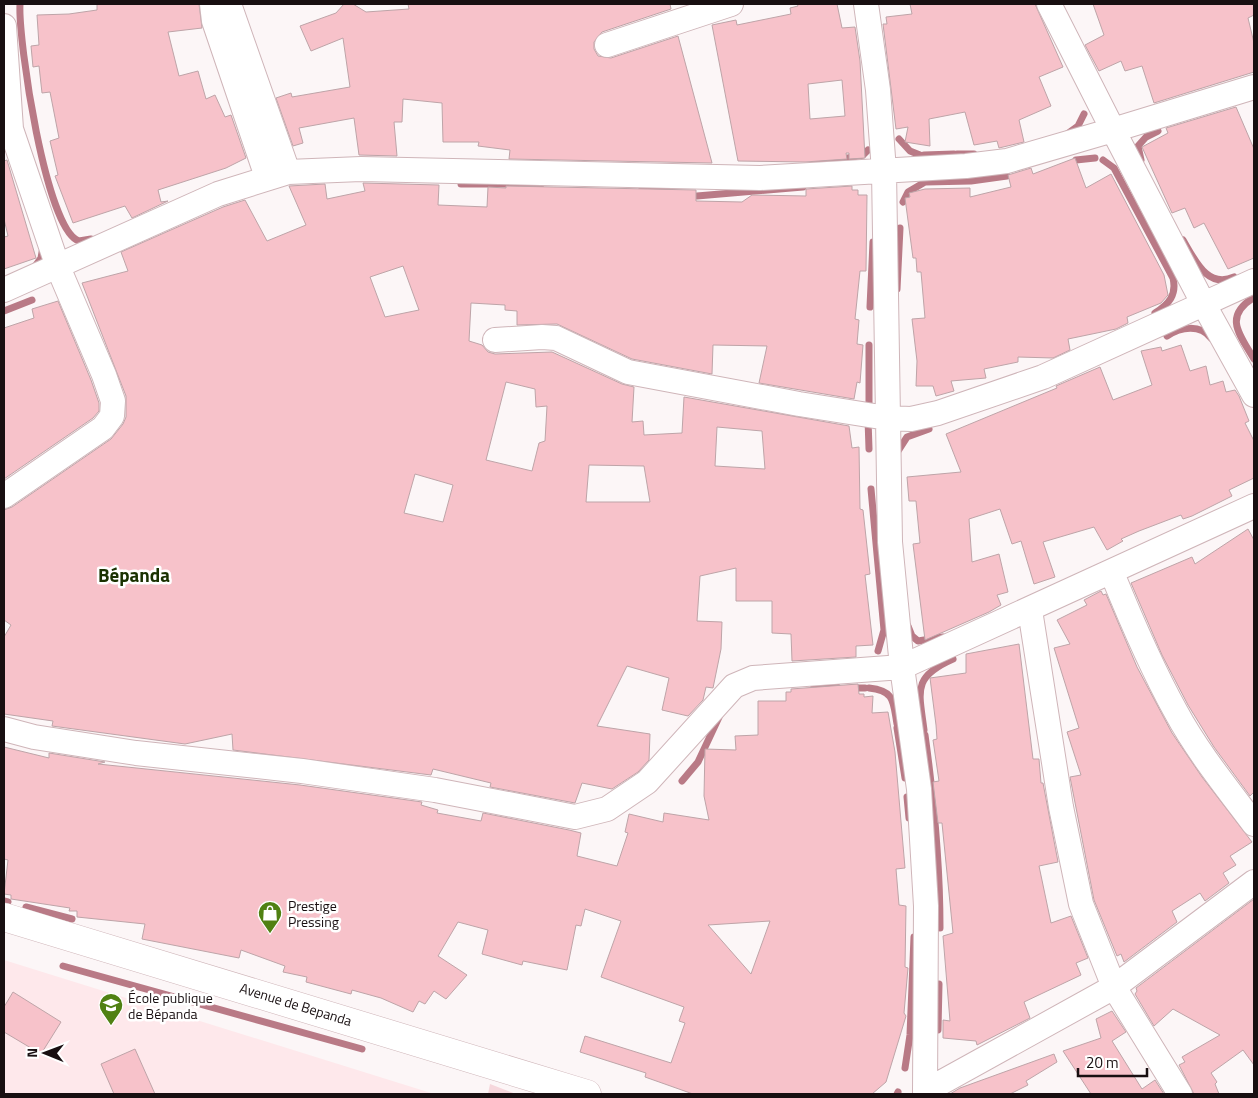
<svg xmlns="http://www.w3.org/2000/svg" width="1258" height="1098" font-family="'Titillium Web',sans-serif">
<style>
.built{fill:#fee8eb}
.green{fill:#f6d7dc}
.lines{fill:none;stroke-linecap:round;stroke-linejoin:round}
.stream{stroke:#b97a86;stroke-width:7}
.building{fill:#f7c2ca;stroke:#bea4a8;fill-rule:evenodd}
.minor-casing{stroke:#cfb5b9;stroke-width:26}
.secondary-casing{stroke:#cfb5b9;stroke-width:29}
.minor{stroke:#fff;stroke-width:24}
.secondary{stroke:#fff;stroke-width:28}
.labels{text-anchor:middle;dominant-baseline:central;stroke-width:5;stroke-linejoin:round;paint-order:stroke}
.poi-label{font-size:14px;fill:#180f11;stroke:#fff;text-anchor:start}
.street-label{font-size:14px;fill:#180f11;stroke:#fff}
.district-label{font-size:19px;font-weight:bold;fill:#193100;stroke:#fff}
</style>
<rect width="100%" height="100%" fill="#fcf6f7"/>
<path class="built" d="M4,960l427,133 2,1h-429z"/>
<path class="green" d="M490,1084l26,10h-28z"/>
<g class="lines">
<path class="stream" d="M20,4c-2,36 26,227 59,237l12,-2
M1067,134l11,-8 6,-12
M899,139l11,12 10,4
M957,154h17
M924,155l30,-1
M848,158l15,-3 5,-5
M1076,160l19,-2
M1103,160l11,8 59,110c4,17 -4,26 -18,35
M1141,160l-3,-14 8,-9 12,-6
M814,164l28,-5
M461,184h80
M641,186l27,5
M697,196l106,-9
M903,202l5,-10 17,-10 46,-1 36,-5
M1183,240c12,20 24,49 51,37
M33,269l8,-11 2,-11
M897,289l3,-61
M1253,298c-30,19 -13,37 1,61
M870,307l3,-65
M4,311l28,-11
M1167,336c14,-9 33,-12 44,2
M869,345v59
M868,419l1,30
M898,451l9,-14 22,-8
M871,489l13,141 -6,21
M908,626l4,10 6,5 25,-4
M813,684l24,3
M851,688h14
M869,688c26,3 24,13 28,36
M897,728l8,50
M924,730c-5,-39 -12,-53 29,-71
M925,735c9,65 15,128 15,193
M682,781l16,-19 22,-47
M907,797l2,21
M4,901l4,1
M26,907l46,12
M63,966l299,83
M938,1030l1,-46
M905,1068l5,-33 4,-98
M897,1094l1,-2"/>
</g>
<path class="building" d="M97,4h102l3,24 -34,4 11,44 19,-5 8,28 9,-4 10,22 6,-2 15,43 -20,10 -68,22 3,12 7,-1 -36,17 -7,-12 -52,17 -18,-47 3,-1 -8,-34 9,-3 -9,-46 -8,1 -3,-27 -6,1 -2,-21 8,-1 -2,-30 32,-1 28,-4z
M344,4h9l13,8 43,-3 -1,-5h262l1,5 -69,23 -8,10v7l4,7 13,2 67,-22 34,127 -203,-4 1,-9 -32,-4 1,-4h-36l-1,-39 -39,-4 -1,23h-8l3,34 -38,-1 -5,-37 -55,10 4,15 -10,3 -17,-48 15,-5 1,4 58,-10 -7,-49 -32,13 -11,-25 36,-13z
M797,4h40l5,24 13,-1 5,34 5,97 -16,1v-6h-3l1,6 -42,3 -67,-1 -26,-136 24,-5 1,5 54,-11 -1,-6 8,-2zM842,80l3,36 -35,3 -2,-35z
M910,4h125l28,63 -24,10 12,29 -32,14 5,22 -25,6 -2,-7 -23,4 -9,-33 -36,7 1,27 -25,-4 3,-15 -12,2 -13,-105h4l-1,-7 26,-3z
M1093,4h161v11l-6,3 6,25v29l-100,31 -12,-37 -17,5 -4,-10 -22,10 -14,-26 19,-10z
M1236,107l18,42v109l-26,11 -24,-46 -10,5 -9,-20 -13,5 -30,-66 26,-14 -2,-5z
M1075,158l11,30 25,-14 53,101 4,20 -7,8 -34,14 1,6 -12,6 -48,10 2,11 -17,8 -35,-1v5l-34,7 2,9 -35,3 3,10 -18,5 -3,-10h-17l1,-25 -5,-42 13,-1 -4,-46h-4l-1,-14h-3l-8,-60 5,-1 -1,-4 16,-4 45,-1v9l41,-10 -3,-12 23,-7 2,6z
M7,160l29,98 -32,11v-32l4,-1 -4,-17v-58z
M363,183l76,2 -1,20 49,2 1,-20 18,1v-2l190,4v11l46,1 10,-7 54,1v-7l46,-3v4h6v5h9l-1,76h-6l-5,48 4,1 -2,24 6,1 -3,38 -3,-1 -3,17 -95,-16 8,-37 -54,-1 -1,29 -80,-15 -75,-35 -40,1v-14l-12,-1v-5l-34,-2 -2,38 13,4 6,7 7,2 57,-2 70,32 12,3 -2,35 11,-1 1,14 38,-2 2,-36 165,29 3,22 7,-1 1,62 3,1 7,64 -5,1 8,70 -17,1v11l-64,4 -1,-27 -19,-1v-32h-36v-33l-36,8 -3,45 25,1 -1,27 -8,39 -7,-1 -3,13 -15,16 -26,-6 7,-32 -42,-12 -30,60 53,8 -1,26 -11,12 -26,17 -30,-6 -7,20 -85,-16 1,-4 -58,-14 -2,6 -198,-25 -1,-16 -47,10 -133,-18 1,-5 -49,-7v-77l7,-12 -7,-5v-110l8,-3 99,-68 12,-15 3,-7v-21l-44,-113 46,-12 -7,-19 102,-45 22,-7 22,41 39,-16 -17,-39 36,-2 2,15 38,-8zM403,266l16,44 -34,7 -15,-40zM506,382l29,7 1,18 11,-1 -2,35 -6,2 -7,28 -46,-11zM717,427l45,4 3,38 -50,-3zM589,465l55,1 6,36h-64zM415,474l38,11 -10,37 -39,-9z
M58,301l33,79 8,23v8l-6,7 -89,61v-151l30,-10 -2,-9z
M1181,345l9,26 16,-5 4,19 13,-4 3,11 9,-2 4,6 10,25 -4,2 9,18v37l-25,12 3,6 -40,20 -9,3 -2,-4 -42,16 -18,8 2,2 -16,9 -13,-23 -51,15 12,35 -21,7 -13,-43 -9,3 -12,-35 -31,10 3,43 27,-8 9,38 -11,3 4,10 -12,7 -64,28 -12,-96 7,-1 -4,-42h-7l-2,-24 54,-5 -15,-38 111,-46 -1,-2 44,-19 13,33 39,-15 -11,-34 20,-4 1,4z
M1248,529l6,11v252l-4,4 -36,-49 -26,-42 -26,-50 -31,-72 61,-26 3,7z
M1101,591l2,4 3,-1 31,73 35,66 30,44 50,65 -22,14 6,9 -13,8 6,10 -24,18 -5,-8 -28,18 5,11 -53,40 -3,-8 -4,2 -23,-56 -24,-123 11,-2 -14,-43 12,-4 -25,-80 16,-4 -13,-24 30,-15 -3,-5z
M1019,644l14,115h6l2,24h2l15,79 -19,4 12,57 20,-7 17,42 -12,5 5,12 -57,27 6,16 -53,27 -1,-4 -33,-3v-18l7,1 -7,-85 10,-3 -11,-110h-4l-5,-41 6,-1 -6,-41 4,-1 -1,-14 -6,-47 36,-5v-19z
M858,684l1,10h5v3l9,-1 -1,17 16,-1 7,40 10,116 -9,1 3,36 7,1 -1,61 3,1 -4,45 2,3 -20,66 -14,12h-179l-48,-17 1,-4 -66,-21 5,-16 86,27 14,-40 -6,-2 5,-14 -83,-30 20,-56 -36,-12 -4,17 -5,-1 -9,45 -44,-9 -1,4 -40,-11 6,-24 -30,-8 -20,34 29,19 -21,24 -12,-8 -9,13 -6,-3 -6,11 -32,-14 -29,-8 -1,4 -45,-12 1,-5 -24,-5 2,-6 -44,-16 -2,8 -97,-19 3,-15 -68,-7v-6h-8l1,-3 -59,-9v-4l-7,-1 4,-34 -4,-1v-112l45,11v-5l56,9 -7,2 202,21 122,17 -1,3 17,5 -1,3 44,8 2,-8 86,17 12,3 -4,23 40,10 11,-33 -3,-1 4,-18 34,8 1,-9 45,7 -5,-24 1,-47 31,1 -1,-14 23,-1v-34h28v-9h5v-3zM770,921l-19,53 -43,-49z
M1254,899v166l-11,-15 -32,23 6,9 -2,2 4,10h-25l-15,-29 6,-3 -3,-5 38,-22 -47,-26 -19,17 -19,-32 2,-3 -1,-3z
M13,992l48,30 -20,32 -37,-22v-25z
M1112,1011l14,21 -14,9 30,48 13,-9 9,14h-73l-28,-43 38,-13 -5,-19z
M135,1049l20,45h-41l-13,-30z
M1054,1054l3,8 -31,19 2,4 -18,9h-60l10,-6z"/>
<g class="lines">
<g class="minor-casing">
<path id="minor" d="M212,4l2,17 53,156
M229,4l59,168
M866,4l12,86 6,81 6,371 12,125 17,122 7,117 -1,188
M1049,4l64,126 141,-43
M4,26l7,103 47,138 46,108 9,26 -1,15 -9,12 -99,68
M607,45l124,-41
M4,290l214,-96 70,-22 73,-3 399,9 206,-12 41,-5 106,-31 90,173 51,92
M495,340l47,-3 14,1 72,34 171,32 88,14 24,1 27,-6 105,-36 211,-96
M1112,573c19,47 39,94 64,139 21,39 51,76 78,112
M1030,610l31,197 20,97 33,83 66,107
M4,729l30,8 102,16 166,18 133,19 140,27 32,-8 40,-27 87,-96 19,-8 149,-11 352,-161
M926,1091l188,-104 140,-105"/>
</g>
<g class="secondary-casing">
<path id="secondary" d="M4,917l583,177"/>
</g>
<use href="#minor" class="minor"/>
<use href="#secondary" class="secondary"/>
</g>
<defs>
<g id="shop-pin" transform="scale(1.25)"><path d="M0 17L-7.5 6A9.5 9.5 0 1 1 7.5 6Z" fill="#508113" stroke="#fff"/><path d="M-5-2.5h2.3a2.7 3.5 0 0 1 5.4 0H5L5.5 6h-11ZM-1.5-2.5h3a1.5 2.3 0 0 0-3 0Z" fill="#fff"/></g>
<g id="school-pin" transform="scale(1.25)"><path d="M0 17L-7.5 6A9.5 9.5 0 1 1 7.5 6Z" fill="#508113" stroke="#fff"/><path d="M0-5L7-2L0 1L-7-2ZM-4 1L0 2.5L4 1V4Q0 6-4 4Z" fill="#fff"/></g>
</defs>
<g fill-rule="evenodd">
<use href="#shop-pin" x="270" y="913"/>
<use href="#school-pin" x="111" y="1005"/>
</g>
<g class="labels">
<g class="poi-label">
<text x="288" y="905">Prestige<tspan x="288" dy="16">Pressing</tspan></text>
<text x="128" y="997">École publique<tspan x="128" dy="16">de Bépanda</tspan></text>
</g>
<g class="street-label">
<text transform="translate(296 1004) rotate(17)">Avenue de Bepanda</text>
</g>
<g class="district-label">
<text x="134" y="574">Bépanda</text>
</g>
</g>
<rect width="1258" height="1098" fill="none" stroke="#180f11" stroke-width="10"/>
<g transform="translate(45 1053) rotate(271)" stroke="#ffffff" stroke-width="4" paint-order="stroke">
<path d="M0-4L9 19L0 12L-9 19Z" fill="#180f11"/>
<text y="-8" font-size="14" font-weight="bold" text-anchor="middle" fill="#180f11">N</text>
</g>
<path d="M1078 1068v8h69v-8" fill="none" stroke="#180f11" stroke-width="2.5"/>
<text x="1086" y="1068" font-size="15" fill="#180f11" stroke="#ffffff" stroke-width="4" paint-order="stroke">20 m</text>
</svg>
